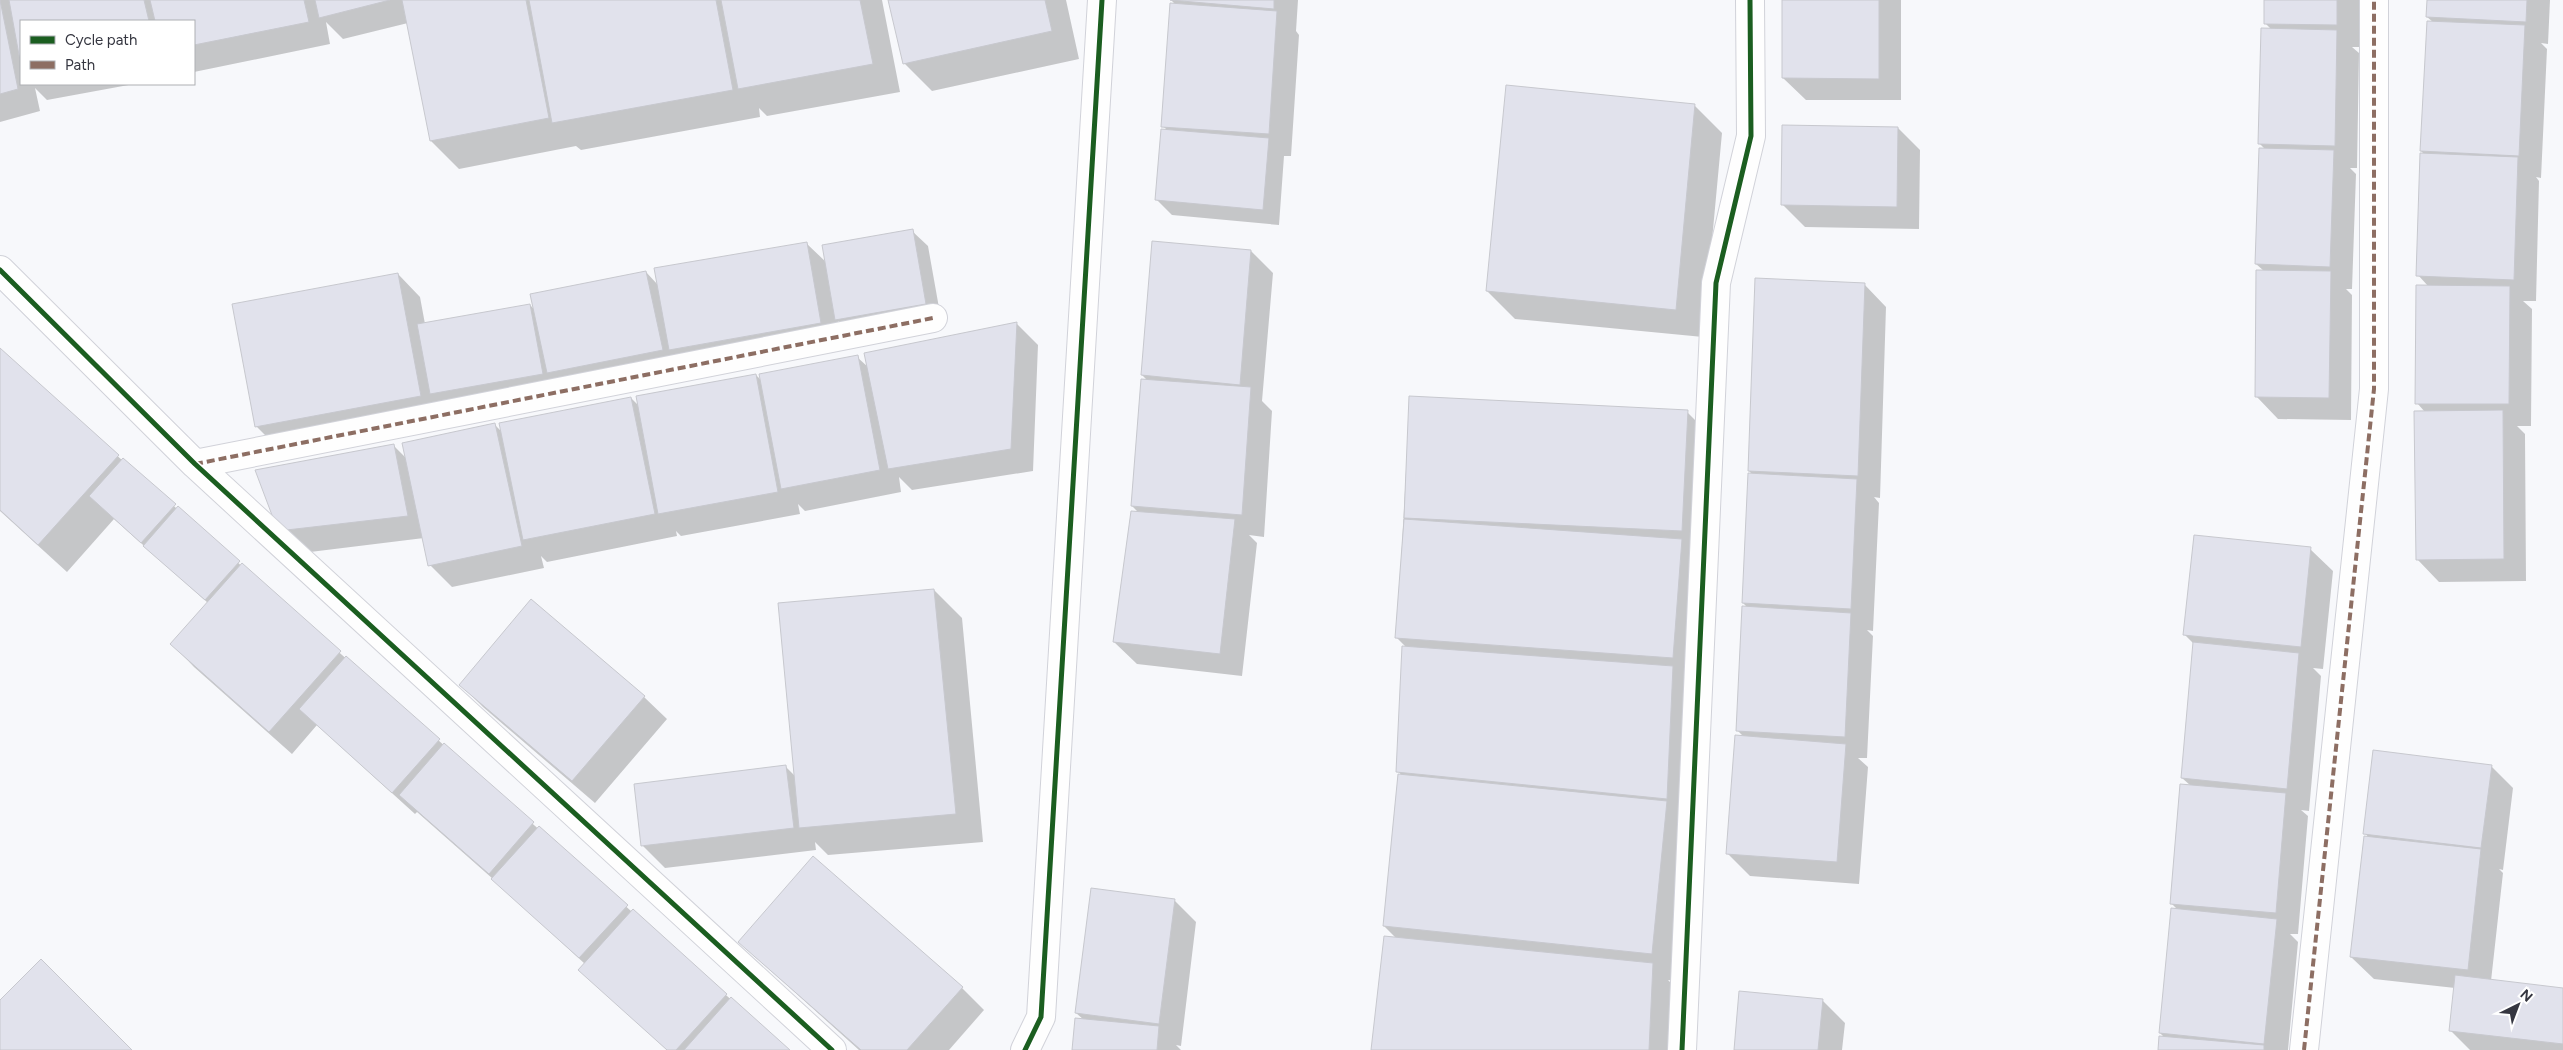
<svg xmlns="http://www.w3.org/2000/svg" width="2563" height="1050" font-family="Figtree,sans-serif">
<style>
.shadow{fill:#0003}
.building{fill:#e1e2ec;stroke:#c7c8ce}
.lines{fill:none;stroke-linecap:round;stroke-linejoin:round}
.minor-casing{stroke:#d1d2d9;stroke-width:30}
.minor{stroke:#fefefe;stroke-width:28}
.quiet{stroke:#8d6e63;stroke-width:4;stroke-dasharray:8 4;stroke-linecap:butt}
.cycleway-casing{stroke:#fff;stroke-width:8}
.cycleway{stroke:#1b5e20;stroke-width:5}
</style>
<rect width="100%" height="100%" fill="#f7f8fb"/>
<path class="shadow" d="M0,0h882l18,92 -133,24 -8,-8 1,9 -179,33 -5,-4 -117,23 -28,-28 -23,-118 -65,16 -17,-17 4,22 -136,28v-51h-173v63h113l-87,16 -12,-12 5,23 -40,11z
M890,0h176l13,59 -147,32 -28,-28z
M1171,0h127l-2,31 3,4 -8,121h-7l-5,69 -107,-10 -15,-15 11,-69 -5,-5 13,-121z
M1783,0h118v100h-95l-23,-22z
M2265,0h94v47h-7l7,6 -2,115h-7l6,6 -4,115h-6l6,6 -1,125 -73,-1 -22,-23 8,-125 -8,-7 9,-115 -5,-5 11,-115 -6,-6z
M2428,0h122l-2,44 -7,-1 6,6 -6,129 -5,-1 3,4 -3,120h-13l9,8 -1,117h-14l8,8 1,147 -87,1 -22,-23 8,-147 -8,-9 11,-117 -10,-11 7,-120 -4,-4 12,-129 -6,-5z
M1694,105l28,28 -19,204 -188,-18 -28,-28z
M1898,128l22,22 -1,79 -114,-2 -22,-22z
M912,231l16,15 13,73 -89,16 -14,-14 5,24 -396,64 -7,-8 3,17 -164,31 -23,-23 142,-152 22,23 5,27 105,-19 5,5 111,-38 12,13 148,-42 21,20z
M1251,251l22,22 -11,128 10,10 -8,126 -15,-2 8,8 -15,133 -105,-12 -23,-22 25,-129 -7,-7 16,-125 -6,-6z
M1864,284l22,23 -6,191 -6,-1 5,6 -6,128 -6,-1 6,6 -6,122h-9l10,9 -9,117 -109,-8 -22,-22 16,-117 -6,-6 10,-123 -5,-5 10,-128 -4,-4z
M1016,323l22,22 -5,126 -121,19 -13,-13 2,15 -96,19 -7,-7 2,10 -119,22 -5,-5 1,5 -130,26 -6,-6 3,12 -92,19 -22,-22 -6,-27 -122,15 -23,-23 115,-84 12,12 89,-33 7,7 129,-34 8,8 117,-31 5,5 96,-23 11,10z
M0,350l123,111 665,589h-121l-87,-81 5,-5 -92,-85 -76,-67 -2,2 -98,-89 -25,29 -98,-87 -22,-23 36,-41 -94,-84 -47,53 -67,-61z
M1410,398l277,14 28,28 -36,541 -11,-1 12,12 -2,58h-306l24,-112 -12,-12 18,-150 -4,-5 8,-124 -9,-9z
M2310,549l23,22 -10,98 -10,-1 8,8 -12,135 -8,-1 7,6 -10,118h-8l8,8 -10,108h-129l6,-12 -5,-5 18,-123 -6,-6 19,-118 -9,-8 13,-133 -10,-10z
M934,590l28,28 21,224 -155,13 -13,-13 1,8 -151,18 -22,-22 143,-79 10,10z
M460,684l184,13 23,22 -72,84 -112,-96z
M2491,766l22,22 -10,82 -4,-1 4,4 -12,108 72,8v61h-93l-20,-20 5,-42 -81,-9 -23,-22 18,-119 -4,-5z
M1174,900l22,22 -15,124 -5,-1 5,5h-108l11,-30 -8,-7z
M739,942l223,46 22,22 -35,40h-90z
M1822,1000l23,23 -3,27h-107z"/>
<path class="building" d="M0,0l18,89 -18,5z
M9,0h135l5,21h-128v45z
M150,0h154l5,22 -115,23v-24h-39z
M315,0h75l-71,18z
M402,0h124l23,118 -119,23z
M529,0h187l17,90 -181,33z
M721,0h139l13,64 -135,25z
M888,0h157l7,31 -149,33z
M1170,0h104v9z
M1782,0h97v79l-97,-1z
M2264,0h73v25l-73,-1z
M2427,0h100l-1,22 -100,-5z
M1170,3l107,8 -8,123 -108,-7z
M2427,21l98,4 -6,131 -99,-5z
M2261,28l76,2 -2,116 -77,-2z
M1506,85l189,19 -19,206 -190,-19z
M1782,125l116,2 -1,80 -116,-2z
M1161,129l108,9 -6,72 -108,-10z
M2259,148l75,2 -4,117 -75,-3z
M2420,153l98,4 -4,123 -98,-4z
M913,229l13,75 -91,16 -13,-75z
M1152,241l99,9 -11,135 -99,-10z
M807,242l14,81 -152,27 -15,-82z
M2256,270l75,1 -2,127 -74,-1z
M646,271l17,79 -116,23 -17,-79z
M398,273l23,123 -166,31 -23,-123z
M1755,278l110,5 -7,193 -110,-5z
M2416,285l94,1 -1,118h-94z
M530,304l13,70 -113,20 -13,-70z
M1017,322l-6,127 -123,20 -24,-116z
M0,348l119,107 -81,90 -38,-35z
M858,355l22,115 -99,19 -22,-115z
M756,374l22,118 -120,22 -22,-118z
M1141,379l110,8 -9,128 -111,-9z
M1409,396l279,14 -6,121 -278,-13z
M631,397l24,117 -132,26 -24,-117z
M2503,410l1,149 -88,1 -2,-149z
M495,423l27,123 -94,20 -26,-123z
M394,444l14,72 -130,15 -23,-61z
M123,458l53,46 -35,39 -52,-47z
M1748,473l109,6 -6,130 -109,-6z
M178,506l62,55 -35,39 -62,-54z
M1131,511l104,8 -15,135 -107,-12z
M1404,519l278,20 -9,119 -278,-20z
M2194,535l117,12 -10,100 -118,-12z
M242,563l99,88 -72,81 -99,-88z
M934,589l22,225 -157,14 -21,-225z
M531,599l114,97 -73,85 -113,-96z
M1742,606l109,7 -6,124 -109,-6z
M2193,642l106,11 -12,136 -106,-11z
M1402,646l271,20 -6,133 -271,-27z
M346,656l94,83 -48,54 -93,-84z
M1735,735l111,9 -9,118 -111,-8z
M444,743l90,79 -45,52 -90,-79z
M2373,750l119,15 -11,83 -118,-14z
M786,765l8,63 -153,18 -7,-62z
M1398,774l269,27 -15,153 -269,-28z
M2180,784l106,9 -10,120 -106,-9z
M539,826l89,79 -49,53 -88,-79z
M2364,836l117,13 -13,121 -118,-13z
M813,856l150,131 -56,63h-46l-123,-108z
M1091,888l84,11 -16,125 -84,-11z
M2171,908l106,11 -13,125 -105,-11z
M633,909l94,85 -51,56h-9l-89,-80z
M1384,936l269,27 -4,87h-278z
M41,959l91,91h-132v-50z
M2455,975l108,13v56l-114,-13z
M1739,991l84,8 -5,51h-84z
M731,997l59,53h-106z
M1075,1018l84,8 -2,24h-85z
M2159,1036l105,9v5h-106z"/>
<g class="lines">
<g class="minor-casing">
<path id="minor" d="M0,270l195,194 637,586
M195,464l738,-146
M1025,1050l16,-33 61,-1017
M1682,1050l34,-767 35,-147 -1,-136
M2304,1050l70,-661v-389"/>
</g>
<use href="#minor" class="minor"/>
<path class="quiet" d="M195,464l738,-146
M2304,1050l70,-661v-389"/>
<g class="cycleway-casing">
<path id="cycleway" d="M0,270l195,194 637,586
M1025,1050l16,-33 61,-1017
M1682,1050l34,-767 35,-147 -1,-136"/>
</g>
<use href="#cycleway" class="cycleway"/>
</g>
<rect x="20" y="20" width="175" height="65" fill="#ffffff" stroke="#aeafb3"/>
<rect x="30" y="36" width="25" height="8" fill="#1b5e20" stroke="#aeafb3"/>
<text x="65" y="45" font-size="15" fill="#353640">Cycle path</text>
<rect x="30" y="61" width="25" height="8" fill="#8d6e63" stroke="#aeafb3"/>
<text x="65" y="70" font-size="15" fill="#353640">Path</text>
<g transform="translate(2518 1005) rotate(42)" stroke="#ffffff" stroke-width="4" paint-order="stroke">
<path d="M0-4L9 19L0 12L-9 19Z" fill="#353640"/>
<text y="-8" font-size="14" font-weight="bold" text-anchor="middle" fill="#353640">N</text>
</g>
</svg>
